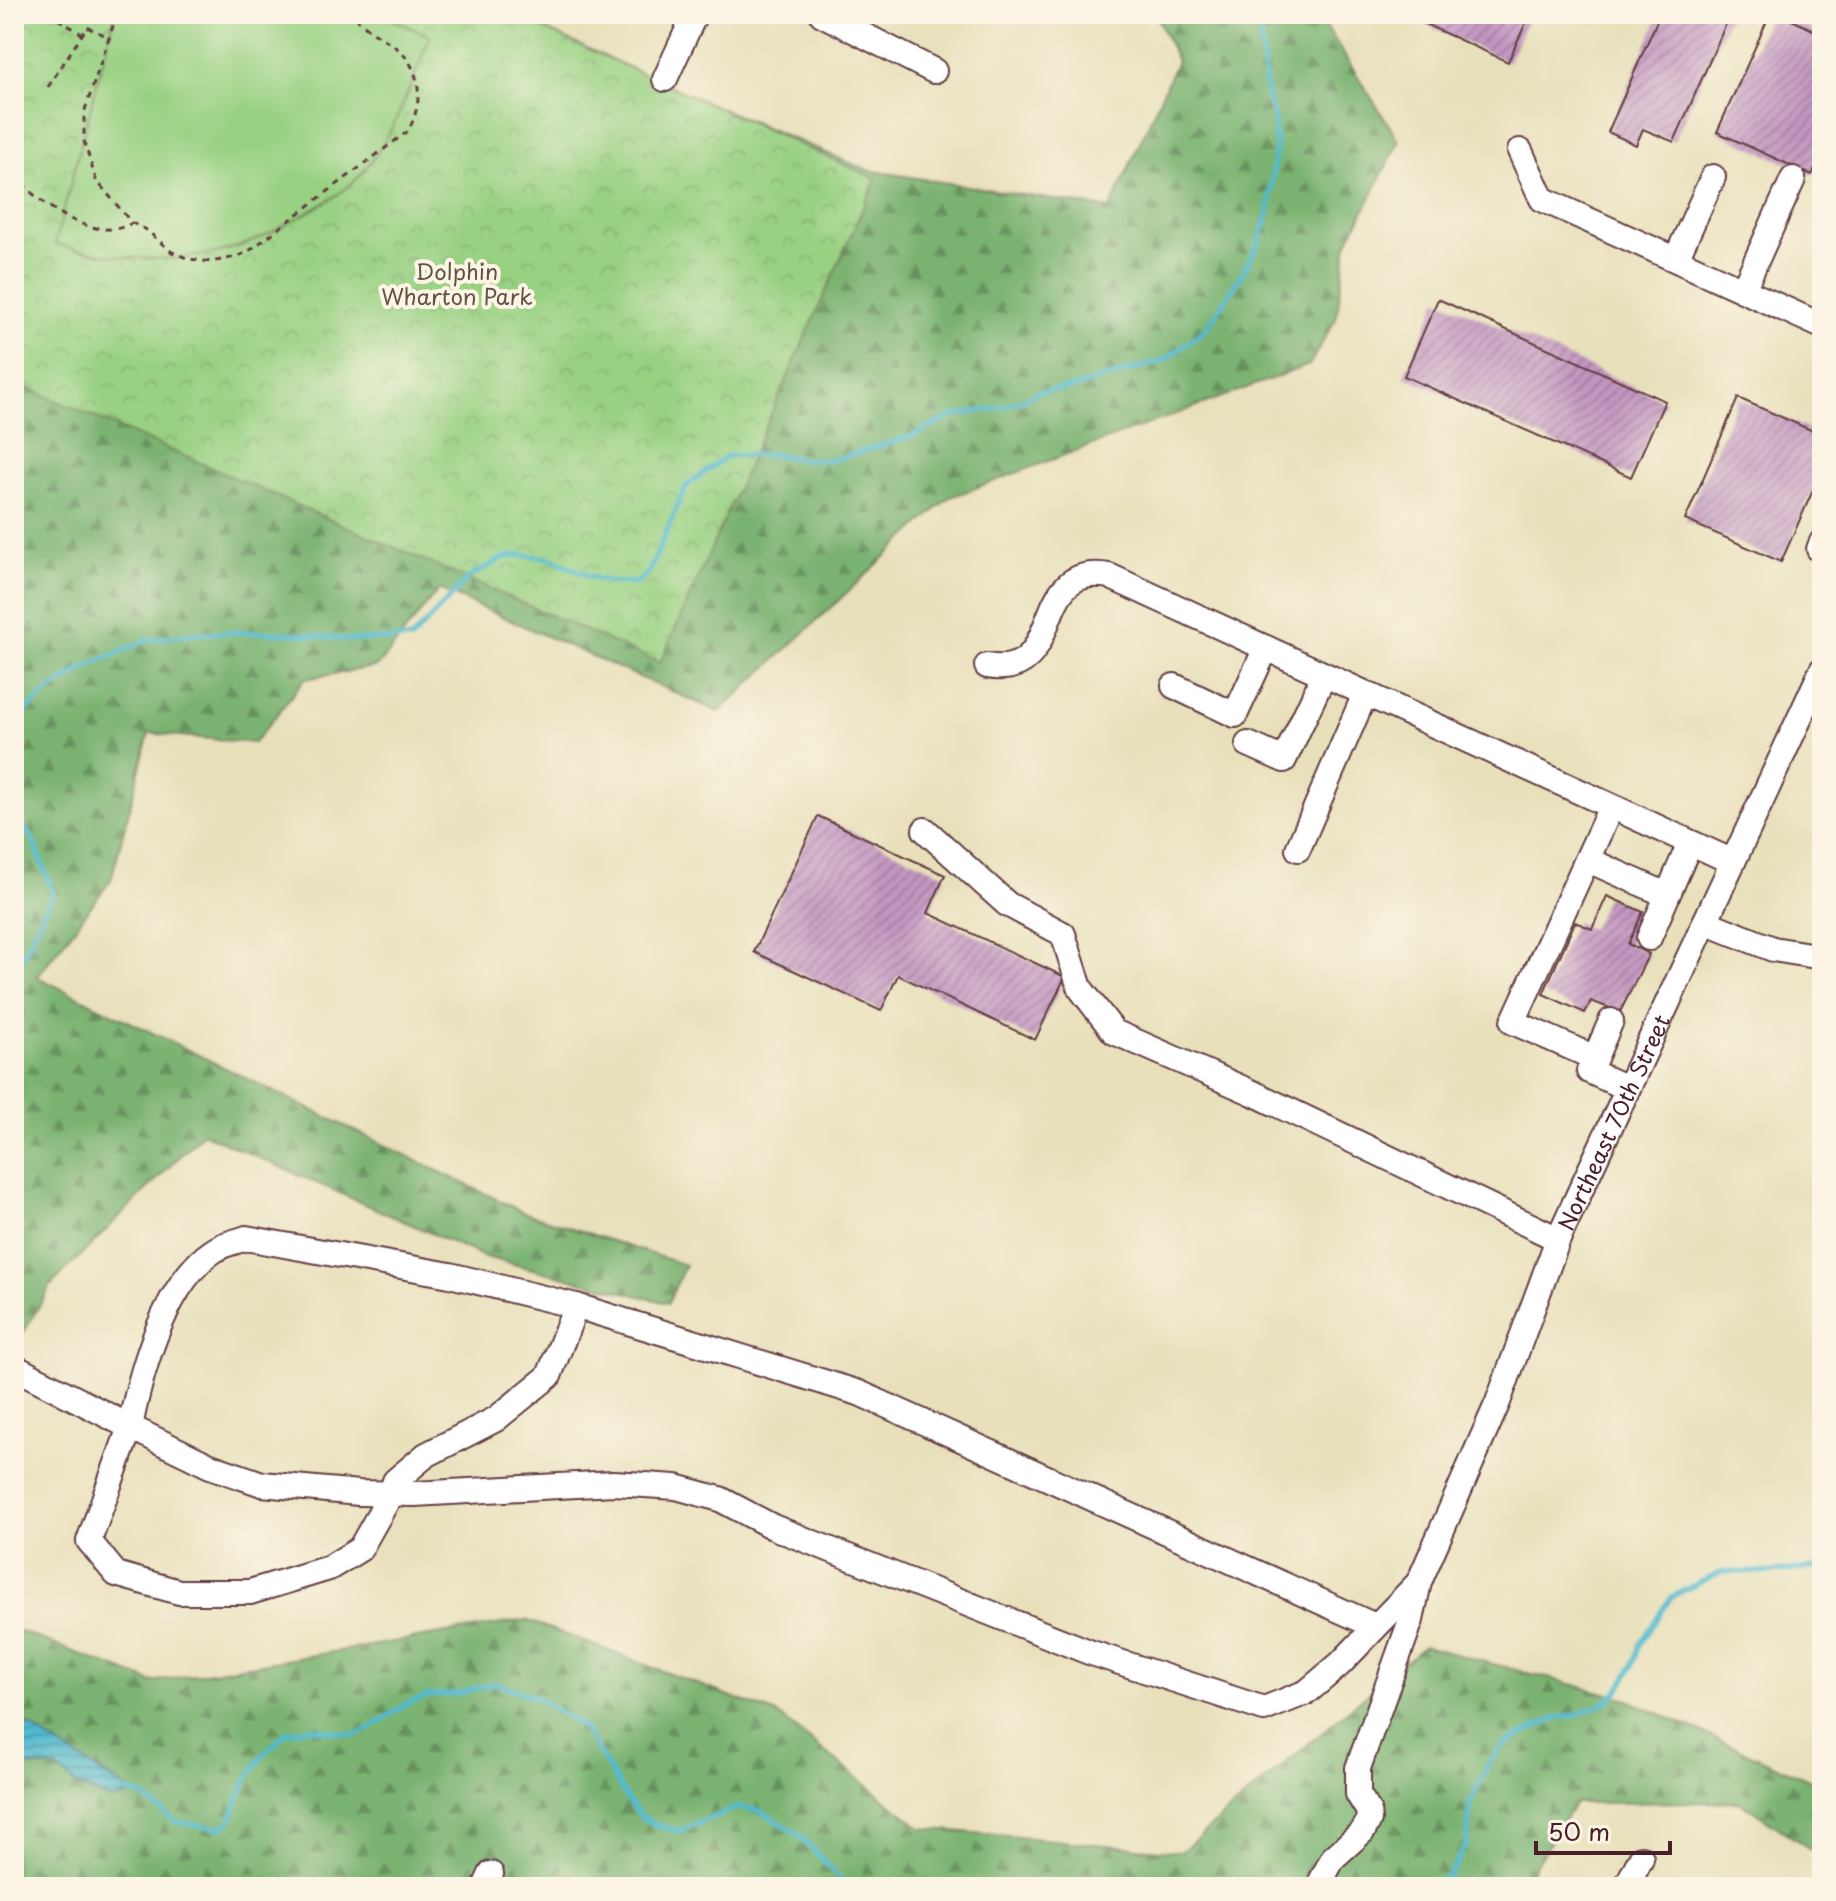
<svg xmlns="http://www.w3.org/2000/svg" width="1836" height="1901" font-family="'Playpen Sans',sans-serif">
<style>
.forest{fill:url(#forest-firs);stroke:#62694e;stroke-width:2}
.park{fill:url(#park-crowns);stroke:#727857;stroke-width:2}
.pitch{fill:#99d183;stroke:#727857;stroke-width:2}
.water{fill:url(#water-rules);stroke:#4e6c7c;stroke-width:2}
.lines{fill:none;stroke-linecap:round;stroke-linejoin:round}
.stream{stroke:#51b9ce;stroke-width:5}
.building{fill:url(#building-hatch)}
.minor-casing{stroke:#623c41;stroke-width:28}
.path{stroke:#623c41;stroke-width:3;stroke-dasharray:6 6;stroke-linecap:butt}
.minor{stroke:#fff;stroke-width:24}
.labels{text-anchor:middle;dominant-baseline:central;stroke-width:8;stroke-linejoin:round;paint-order:stroke}
.park-label{font-size:22px;fill:#625445;stroke:#fcf5e5}
.street-label{font-size:22px;fill:#4a1f2b;stroke:#fcf5e5}
</style>
<defs>
<pattern id="forest-firs" width="22" height="20" patternUnits="userSpaceOnUse" patternTransform="scale(2)"><rect width="22" height="20" fill="#7ab371"/><path d="M5 1l3.5 6h-7zM16 11l3.5 6h-7z" fill="#66915d"/></pattern>
<pattern id="park-crowns" width="20" height="18" patternUnits="userSpaceOnUse" patternTransform="scale(2)"><rect width="20" height="18" fill="#99d183"/><path d="M2 6a3 3 0 1 1 6 0M12 15a3 3 0 1 1 6 0" fill="none" stroke="#85b371"/></pattern>
<pattern id="water-rules" width="6" height="5" patternUnits="userSpaceOnUse" patternTransform="scale(2)"><rect width="6" height="5" fill="#51b9ce"/><path d="M0 2.5h6" fill="none" stroke="#4596a7"/></pattern>
<pattern id="building-hatch" width="6" height="6" patternUnits="userSpaceOnUse" patternTransform="scale(2)"><rect width="6" height="6" fill="#c296c1"/><path d="M-1 1l2-2M0 6l6-6M5 7l2-2" fill="none" stroke="#a07a9d"/></pattern>
</defs>
<rect width="100%" height="100%" fill="#fcf5e5"/>
<filter id="ink" filterUnits="userSpaceOnUse"><feTurbulence type="fractalNoise" baseFrequency=".0125" numOctaves="2"/><feDisplacementMap in="SourceGraphic" scale="16" xChannelSelector="R" yChannelSelector="G"/><feConvolveMatrix kernelMatrix="1 2 1 2 8 2 1 2 1" color-interpolation-filters="sRGB"/></filter>
<filter id="wash" filterUnits="userSpaceOnUse"><feTurbulence type="fractalNoise" baseFrequency=".006" numOctaves="4" result="noise"/><feDisplacementMap in="SourceGraphic" scale="32" xChannelSelector="R" yChannelSelector="G"/><feGaussianBlur stdDeviation="1.8" result="paint"/><feColorMatrix in="noise" values="0 0 0 0 0 0 0 0 0 0 0 0 0 0 0 0 0 1.4 0 .05"/><feComposite in="paint" operator="in"/></filter>
<g filter="url(#wash)">
<rect width="100%" height="100%" fill="#e8e0bb"/>
<path class="forest" d="M496,14l371,156 243,39 67,-148 -21,-47h162l81,127 -52,103 -11,75 -27,46 -361,133 -229,214 -280,-123 -61,77 -73,13 -51,64 -105,-10 -38,147 -74,97 486,235 162,53 -17,38 -183,-46 -282,-124 -152,152 -37,64v-1083z
M526,1620l251,94 144,114 260,24 243,-206 200,52 198,88v71l-82,-55 -165,1 -54,84h-1507v-258l138,53z"/>
<path class="park" d="M14,14h497l365,165 -216,484 -646,-281z"/>
<path class="pitch" d="M115,14h265l50,22c-17,43 -32,90 -60,127 -18,25 -41,38 -67,52 -19,11 -40,23 -60,30 -61,22 -127,15 -188,-1z"/>
<path class="water" d="M14,1716l119,77 -16,6h-8l-30,-13 -23,-18 -42,-3z"/>
<g class="lines">
<path class="stream" d="M14,727l5,-9 30,-28 39,-24 59,-26 47,-6 44,-2 60,2 51,6 62,-1 58,-62 36,-20 16,-2 28,3 42,19 20,5 23,1 6,-2 9,-9 37,-86 41,-30 47,-2 32,6h28l78,-24 41,-20 49,-9 30,-11 4,-4 36,-4 93,-28 41,-31 35,-53 17,-32 10,-29 8,-67 -2,-31 -7,-22 -9,-81
M14,812l19,28 20,52 -39,84
M1822,1346c-4,16 -7,37 0,53
M127,1792l16,4 33,26 44,6 10,-6 15,-40 19,-28 23,-22 23,-4 44,7 15,-6 37,-25 21,-8 34,-3 34,-10 43,15 46,30 45,74 13,15 14,8 23,6 59,-24 23,4 38,24 49,52
M1425,1887l24,-11 18,-33 3,-39 19,-42 17,-19 47,-24 23,-4 29,-12 12,-11 15,-24 8,-24 31,-47 50,-25h51l50,-5"/>
</g>
<g id="blocks">
<path class="building" d="M1403,14h127l-22,48z
M1660,14h62l7,3 -55,125 -31,-13 -7,16 -28,-13z
M1770,14h9l43,20v120l-10,21 -95,-43z
M1438,299l227,102 -34,76 -227,-101z
M1738,398l84,37v35l-41,92 -96,-42z
M818,816l127,59 -17,38 137,64 -30,63 -137,-65 -17,36 -127,-59z
M1607,896l36,16 -15,32 21,10 -29,58 -29,-11 -6,12 -42,-19 32,-72 17,7z"/>
</g>
</g>
<g filter="url(#ink)">
<use href="#blocks" fill-opacity="0" stroke="#623c41" stroke-width="2"/>
<g class="lines">
<g class="minor-casing">
<g id="minor">
<path d="M822,14l112,57"/>
<path d="M665,79l30,-65"/>
<path d="M1520,151l22,48 280,127"/>
<path d="M1676,259l37,-82"/>
<path d="M1743,290l50,-111"/>
<path d="M1822,542l-3,7 3,2"/>
<path d="M987,666c81,15 40,-105 122,-90l624,286"/>
<path d="M1174,686l61,29 31,-67"/>
<path d="M1248,744l36,16 40,-85"/>
<path d="M1611,807l-98,215 82,36 -6,13 38,17"/>
<path d="M925,830l82,74 56,30 17,54 34,44 139,61 305,146"/>
<path d="M1298,849l67,-155"/>
<path d="M1588,860l79,35"/>
<path d="M1705,922l68,27 49,8"/>
<path d="M1649,938l41,-95"/>
<path d="M1595,1058l16,-37"/>
<path d="M14,1367l116,60 -41,114 27,33 63,18h71l79,-24 31,-19 31,-55 4,-13 31,-26 70,-36 53,-43 27,-70"/>
<path d="M1375,1626l-516,-233 -283,-87 -126,-31 -204,-37c-8,3 -17,5 -24,8 -55,27 -81,125 -92,181l80,39 52,18 97,9 55,1 200,-11 62,4 44,12 53,28 316,125 175,57 43,-17 33,-28 79,-82"/>
<path d="M485,1887l6,-13"/>
<path id="s1" d="M1318,1887l15,-29 30,-27 6,-11 -1,-10 -10,-16v-26l53,-148 8,-38 79,-180 60,-163 264,-569"/>
<path d="M1626,1887l15,-29"/>
</g>
</g>
<path class="path" d="M117,14l-33,99v28l12,39 36,43 13,6 27,23 17,7 22,3 25,-5 13,-6 159,-120c15,-27 15,-60 -10,-82 -15,-12 -32,-19 -45,-35
M58,19l24,15
M48,87l39,-60 23,11
M14,175c24,28 80,70 118,48"/>
<use href="#minor" class="minor"/>
</g>
</g>
<g class="labels">
<g class="park-label">
<text x="457" y="270">Dolphin<tspan x="457" dy="25">Wharton Park</tspan></text>
</g>
<g class="street-label">
<text stroke="none"><textPath href="#s1" startOffset="836">Northeast 70th Street</textPath></text>
</g>
</g>
<rect width="1836" height="1901" fill="none" stroke="#fcf5e5" stroke-width="48"/>
<path d="M1536 1841v12h134v-12" fill="none" stroke="#4a1f2b" stroke-width="4"/>
<text x="1548" y="1841" font-size="24" fill="#4a1f2b" stroke="#fcf5e5" stroke-width="6" paint-order="stroke">50 m</text>
</svg>
